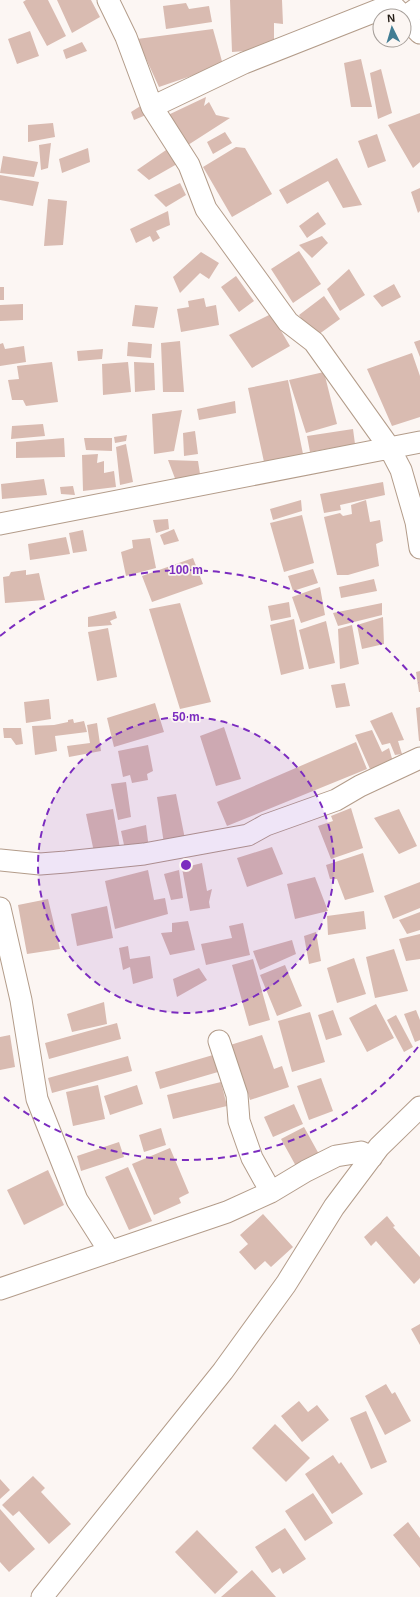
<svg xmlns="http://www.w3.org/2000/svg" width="420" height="1597" font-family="Arial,sans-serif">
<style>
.building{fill:#d9bbb1}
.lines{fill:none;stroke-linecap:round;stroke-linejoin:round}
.street-casing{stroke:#b39c8a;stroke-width:23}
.street{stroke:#fff;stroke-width:21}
.ring{fill:none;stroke:#7b2cbf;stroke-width:2;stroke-dasharray:7 5}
.centre{fill:#7b2cbf;stroke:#fcf6f3;stroke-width:2}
.ring-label{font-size:12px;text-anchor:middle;font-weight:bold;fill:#7b2cbf;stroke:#fcf6f3;stroke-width:3.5;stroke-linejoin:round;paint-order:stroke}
</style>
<rect width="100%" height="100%" fill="#fcf6f3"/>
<path class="building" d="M26,0h22l18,36 -19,10 -24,-44z
M57,0h34l9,17 -28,16z
M230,0h52l1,24 -9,-1v26l-42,3z
M186,3l3,6 20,-3 3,16 -46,7 -3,-23z
M213,29l10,36 -64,22 -22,-48z
M30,31l9,25 -22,8 -9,-25z
M82,42l5,9 -21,8 -3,-9z
M361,59l11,48h-21l-7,-44z
M381,69l11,44 -14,6 -8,-46z
M206,97l-2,9 5,-4 7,13 14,3 -42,27 -20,-30z
M142,105l4,10 -12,5 -3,-8z
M420,113v49l-7,6 -25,-43z
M53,123l2,14 -27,5v-17z
M225,132l7,11 -19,11 -6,-12z
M377,134l9,27 -18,7 -10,-27z
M51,143l-3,25 -7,2 -2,-25z
M236,147l9,1 27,46 -40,23 -29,-50z
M88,148l2,14 -28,11 -3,-14z
M169,148l8,16 -28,16 -12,-10z
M3,156l35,6 -4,15 -34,-4z
M337,158l25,47 -19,3 -15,-27 -41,23 -8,-14z
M0,175l39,7 -6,24 -33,-6z
M180,183l6,12 -20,12 -12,-12z
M420,188v23l-2,2 -7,-21z
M48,199l19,2 -4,44 -19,1z
M168,211l2,14 -14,6 4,7 -7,4 -3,-6 -14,7 -6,-14z
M318,212l8,12 -19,14 -8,-12z
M322,236l6,7 -16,15 -13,-13z
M299,251l22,33 -28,19 -22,-34z
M201,252l18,11 -10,16 -9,-6 -20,20 -7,-16z
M349,269l16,26 -25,16 -13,-22z
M236,276l18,25 -15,11 -18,-25z
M394,284l7,13 -19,10 -9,-11z
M0,287h4v13h-4z
M324,296l16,23 -25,18 -16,-22z
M204,298l2,9 10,-2 3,20 -38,7 -4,-23 12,-2 -1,-6z
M23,304v16l-23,1v-16z
M135,305l23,2 -4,21 -22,-2z
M271,314l19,32 -38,22 -23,-33z
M420,340v17l-6,-15z
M180,341l4,51h-21l-2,-49z
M128,342l24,2 -1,14 -24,-2z
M3,343l2,6 19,-3 2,16 -26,4v-22z
M103,349l-1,10 -24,2 -1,-10z
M412,353l8,23v41l-28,9 -25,-57z
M52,362l6,40 -32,4 -3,-6h-11l-4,-20 11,-1 -2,-13z
M128,362l3,30 -28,3 -1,-31z
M134,362l20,1 1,27 -20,2z
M324,372l13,52 -31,9 -17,-53z
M288,380l15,74 -39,8 -16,-74z
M235,401l1,12 -37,7 -2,-11z
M182,410l-8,41 -20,3 -2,-40z
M43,424l2,12 -34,3 1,-13z
M353,429l2,15 -45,8 -3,-16z
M195,431l3,23 -14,2 -1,-23z
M127,435l-1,6 -11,2 -1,-6z
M64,438l1,19 -49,1v-16z
M84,438h28v13l-26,-1z
M126,444l7,38 -13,3 -4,-38z
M98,454l-1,9 7,-2v12l10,-2 2,16 -33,4 -1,-36z
M168,460l30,1 2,13 -24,7z
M44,479l3,16 -45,4 -1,-15z
M383,482l2,13 -45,10 1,5 -17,3 -4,-19z
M73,486l2,9 -14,-1 -1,-7z
M301,500l1,11 -29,9 -3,-11z
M366,500l4,22 10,-2 3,21 -7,3 3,22 -31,9h-11l-13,-58 16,-4 3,3 9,-2 -1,-9z
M302,515l12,48 -30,9 -14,-49z
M168,519l1,10 -13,4 -3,-13z
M174,529l5,12 -15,4 -4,-10z
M83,530l4,21 -14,2 -4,-20z
M66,537l4,17 -40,6 -2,-16z
M150,538l6,30 -30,8 -5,-24 12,-4 -1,-8z
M193,558l10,26 -51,18 -10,-26z
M313,569l5,14 -25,8 -5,-15z
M26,570v5l13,-2 6,27 -40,3 -2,-26 6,-1 2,-4z
M374,579l3,12 -36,7 -2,-11z
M320,587l5,28 -24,8 -9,-26z
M289,602l2,15 -20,4 -3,-15z
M180,603l31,99 -31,7 -31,-100z
M382,603v12l-44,11 -5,-13z
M115,611l2,7 -7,3 2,4 -24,2v-10z
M383,617l1,27 -22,5 -5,-24z
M294,619l10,50 -23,6 -11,-50z
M326,621l9,42 -26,6 -10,-39z
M352,625l7,39 -19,5 -2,-40z
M108,628l9,49 -20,4 -9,-49z
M420,671v21h-1l-3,-20z
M345,683l5,23 -14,2 -5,-23z
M49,699l2,20 -25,4 -2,-21z
M155,703l9,29 -50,15 -7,-29z
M420,707v34h-1l-3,-33z
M392,712l12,28 -6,1 4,13 -7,1 -5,-12 -8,2 -12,-24z
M73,719l1,4 10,-2 3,11 -32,4 2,15 -22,4 -3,-29 22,-1 14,-3v-2z
M97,723l4,28 -32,6 -2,-11 23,-3 -3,-18z
M224,727l17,52 -25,7 -16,-50z
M3,728h18l2,16 -7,1 -5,-7h-7z
M372,730l10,22 7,-4 4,14 -23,7 -15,-34z
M356,742l11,27 -140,57 -10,-24z
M148,745l5,26 -6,3 1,6 -16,3 -2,-8 -7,2 -5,-26z
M126,782l5,35 -13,3 -7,-36z
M176,794l9,45 -21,5 -7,-47z
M351,808l12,40 -32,11 -13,-33 15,-5 -2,-5z
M113,809l8,45 -26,3 -9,-43z
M399,809l18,37 -18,8 -25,-36z
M146,825l3,24 -23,5 -5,-23z
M272,847l11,27 -36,13 -10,-29z
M363,853l11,39 -29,8 -8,-21h-7l-4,-14z
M202,863l5,28 5,-2 -3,13 1,6 -20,3 -8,-43z
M148,870l6,30 11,-2 3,16 -53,15 -10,-48z
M179,870l4,28 -12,2 -7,-26z
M315,877l13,34 -33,8 -8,-35z
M420,882v26l-27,11 -9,-23z
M48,899l12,50 -33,5 -9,-49z
M107,906l6,32 -36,8 -6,-32z
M364,911l2,18 -38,6 -1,-19z
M420,912v18l-13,4 -8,-14z
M188,921l7,29 -25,5 -9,-22 11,-1v-9z
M243,923l7,32 -44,10 -5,-21 31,-6 -3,-12z
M316,932l5,29 -12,3 -5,-28z
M420,934v25l-14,2 -7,-22z
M292,940l4,14 -36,16 -7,-19z
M128,946l2,13 20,-3 3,22 -20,6 -3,-17 -7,3 -4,-22z
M394,949l14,42 -33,7 -9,-41z
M354,958l12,36 -29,9 -10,-35z
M253,959l17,61 -21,6 -17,-61z
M285,965l17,41 -25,10 -17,-41z
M199,968l8,12 -30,17 -4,-18z
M104,1002l3,22 -35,8 -5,-18z
M376,1004l18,34 -27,14 -18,-34z
M333,1010l9,25 -16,5 -8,-25z
M416,1010l4,10v20l-5,2 -11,-28z
M310,1012l15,50 -33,10 -14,-51z
M396,1015l17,32 -9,5 -17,-32z
M117,1023l4,16 -72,20 -4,-16z
M10,1035l5,32 -15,3v-33z
M262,1035l12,34 8,-3 7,21 -39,13 -3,-10 -5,1 -15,-45z
M213,1055l5,17 -58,17 -5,-17z
M128,1056l4,15 -80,22 -4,-15z
M321,1078l12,33 -24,9 -12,-34z
M221,1082l6,24 -54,13 -6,-24z
M98,1085l7,34 -32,7 -7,-34z
M137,1085l6,19 -33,11 -6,-19z
M294,1104l9,20 -30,13 -9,-20z
M304,1127l16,29 -23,12 -16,-29z
M161,1128l5,17 -22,7 -5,-17z
M119,1142l5,15 -43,14 -4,-15z
M170,1148l19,45 -10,5 2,5 -27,12 -22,-51z
M128,1167l24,54 -23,9 -24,-53z
M48,1170l16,35 -40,20 -17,-35z
M263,1214l30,33 -22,20 -6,-6 -10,9 -16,-18 9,-8 -8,-9z
M387,1216l8,10 -2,1 27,30v21l-6,6 -38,-43 -5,5 -7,-9z
M420,1324v21l-9,-16z
M386,1384l6,10 3,-2 16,29 -26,14 -20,-39z
M299,1401l9,11 9,-7 12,15 -27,22 -21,-26z
M366,1411l21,51 -16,7 -21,-51z
M275,1424l35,34 -24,24 -34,-34z
M333,1455l6,9 2,-2 22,32 -31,20 -27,-40z
M33,1476l12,12 -4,4 30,32 -22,20 -30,-33 -6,5 -11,-11z
M0,1479l10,11 -10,9z
M313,1493l20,30 -28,18 -20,-30z
M0,1509l35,40 -26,23 -9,-10z
M408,1522l12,16v30l-27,-33z
M285,1528l21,31 -23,15 -3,-6 -8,5 -17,-26z
M197,1530l41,42 -23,22 -40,-42z
M252,1570l24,27h-55z"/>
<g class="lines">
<g class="street-casing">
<path id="street" d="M108,0l18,37 26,70 37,58 17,44 82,113 26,20 75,105 12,23 15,52 4,26
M387,0l33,33
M405,17l15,-11
M152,107l92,-44 147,-58
M0,524l420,-82
M0,860l40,4 26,-2 78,-8 104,-19 18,-10 70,-25 24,-14 60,-28
M0,908l21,92 16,99 40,101 33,52
M219,1041l18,54 2,26 13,37 19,34
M0,1289l227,-77 44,-20 35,-21 30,-15 25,-4 11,5
M42,1597l181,-226 63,-87 48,-77 45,-60 41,-40"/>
</g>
<use href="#street" class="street"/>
</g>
<circle cx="186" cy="865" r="148" fill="#7b2cbf" fill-opacity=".12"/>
<g class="ring">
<circle cx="186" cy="865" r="148"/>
<path d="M418 1047A295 295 0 0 1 0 1094M0 636A295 295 0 0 1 418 683"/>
</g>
<circle cx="186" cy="865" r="6" class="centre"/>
<g class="ring-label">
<text x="186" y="574">100 m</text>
<text x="186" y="721">50 m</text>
</g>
<g transform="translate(392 28) rotate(355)"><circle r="19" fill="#fcf6f3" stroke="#a69f9a"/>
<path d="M0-3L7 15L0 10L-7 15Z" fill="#417d94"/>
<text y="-6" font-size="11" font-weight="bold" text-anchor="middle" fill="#241c15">N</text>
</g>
</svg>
